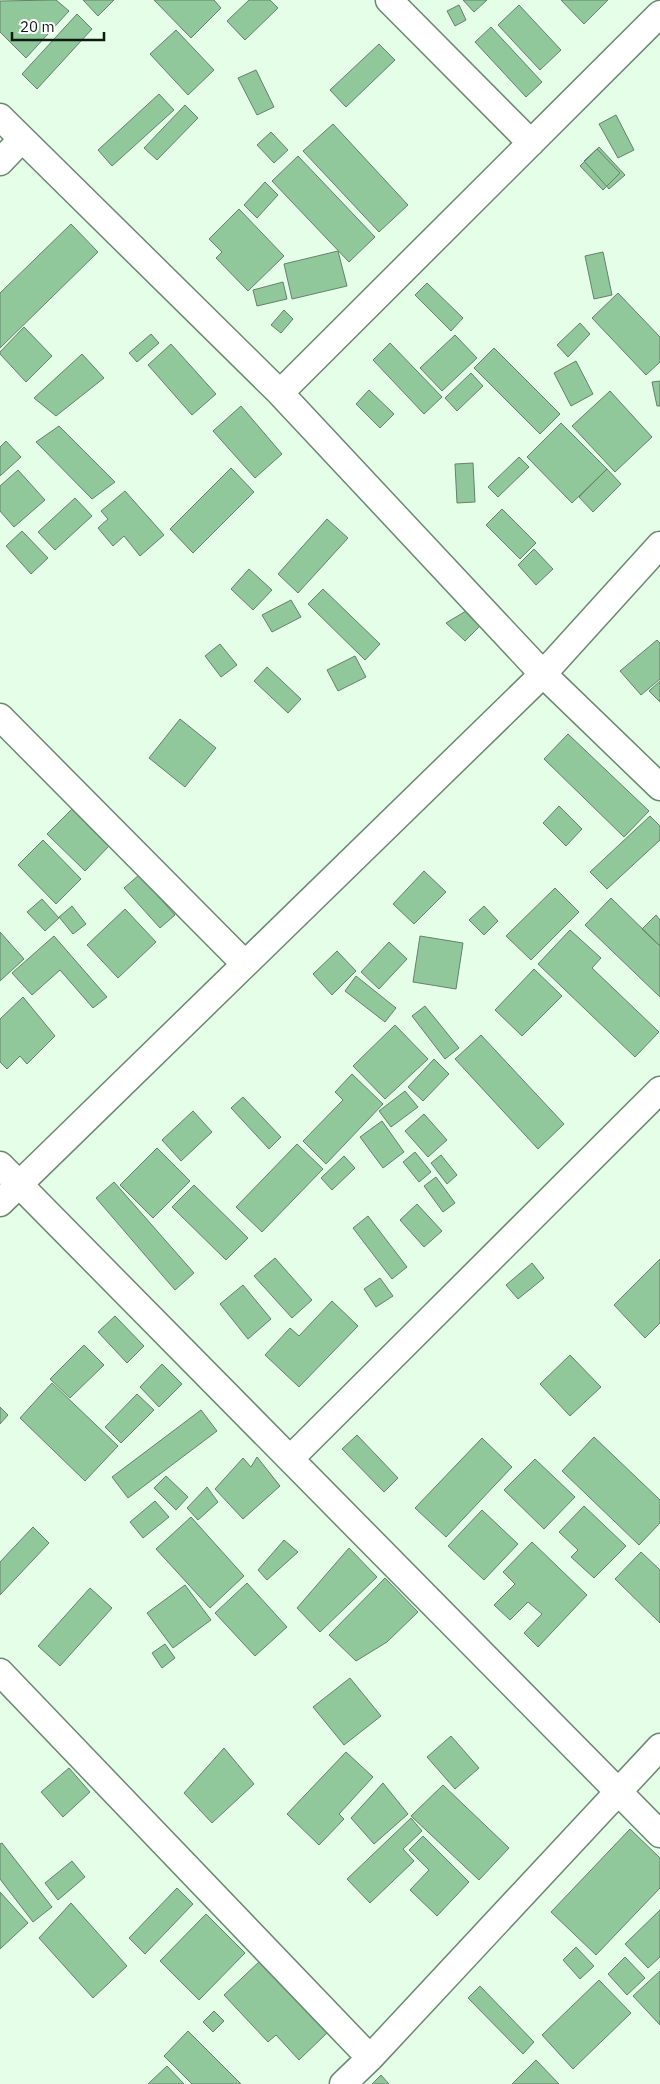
<svg xmlns="http://www.w3.org/2000/svg" width="660" height="2084" font-family="'IBM Plex Sans',sans-serif">
<style>
.building{fill:#91c89b;stroke:#65826a}
.lines{fill:none;stroke-linecap:round;stroke-linejoin:round}
.street-casing{stroke:#6b8970;stroke-width:29}
.street{stroke:#fff;stroke-width:26}
</style>
<rect width="100%" height="100%" fill="#e4fee8"/>
<path class="building" d="M56,0l13,11 -43,47 -26,-26v-31z
M83,0h31l-16,16z
M154,0h60l7,8 -30,30z
M249,0h21l8,8 -33,32 -18,-19z
M463,0h24l-13,12z
M561,0h47l-24,24z
M459,5l7,15 -11,6 -8,-15z
M519,5l42,45 -21,20 -42,-45z
M77,14l15,15 -55,60 -15,-15z
M491,27l51,55 -16,15 -51,-55z
M176,30l38,40 -26,25 -38,-41z
M379,44l16,16 -49,47 -16,-17z
M256,70l18,37 -17,8 -19,-37z
M159,94l15,16 -62,56 -14,-16z
M185,105l13,13 -41,42 -13,-12z
M616,115l18,35 -16,8 -19,-34z
M333,124l75,81 -29,27 -76,-81z
M271,132l17,18 -14,13 -17,-18z
M599,147l26,28 -16,14 -25,-28z
M597,149l23,24 -17,17 -23,-24z
M298,156l77,81 -26,25 -77,-81z
M265,182l13,13 -21,23 -13,-13z
M239,209l45,47 -36,35 -32,-33 6,-6 -13,-13z
M71,224l27,28 -98,96v-55z
M338,251l9,35 -55,13 -8,-35z
M603,252l9,43 -18,4 -9,-43z
M283,282l4,17 -30,7 -4,-16z
M427,283l36,35 -12,13 -36,-36z
M618,293l42,44v25l-14,13 -54,-57z
M284,310l9,9 -12,14 -10,-8z
M580,323l10,11 -22,23 -11,-12z
M24,327l28,29 -26,26 -26,-28v-2z
M151,334l8,9 -22,19 -8,-9z
M455,335l22,23 -35,33 -22,-23z
M390,343l52,54 -18,17 -51,-54z
M171,344l45,50 -24,21 -44,-50z
M494,348l66,66 -20,20 -66,-66z
M82,354l22,24 -48,38 -22,-18z
M576,361l17,33 -22,12 -17,-33z
M471,373l12,13 -26,25 -12,-13z
M660,381v25h-3l-5,-24z
M369,390l25,24 -14,14 -24,-24z
M610,391l42,46 -37,35 -43,-46z
M241,406l41,48 -27,24 -42,-47z
M561,423l46,46 -35,34 -45,-46z
M59,426l56,56 -23,17 -56,-57z
M6,441l15,16 -21,19v-29z
M519,457l10,10 -31,30 -10,-10z
M473,463l2,39 -18,1 -2,-39z
M231,468l23,24 -61,61 -23,-24z
M607,469l14,15 -28,28 -14,-15z
M18,470l27,30 -31,27 -14,-16v-25z
M125,491l39,44 -24,21 -16,-20 -11,10 -15,-18 10,-9 -7,-8z
M75,498l17,18 -37,34 -17,-18z
M502,509l34,34 -16,16 -34,-34z
M327,519l21,19 -50,55 -20,-19z
M22,531l26,27 -17,16 -25,-28z
M534,549l19,20 -17,16 -18,-20z
M249,569l23,21 -19,20 -22,-21z
M323,589l57,55 -15,16 -57,-56z
M291,600l10,17 -29,15 -10,-17z
M466,611l15,14 -16,16 -19,-18z
M657,640l3,3v36l-19,16 -21,-24z
M220,644l17,21 -16,12 -16,-21z
M355,656l11,21 -28,14 -11,-21z
M267,667l34,32 -13,14 -34,-32z
M660,681v21l-11,-11z
M180,719l36,29 -31,39 -36,-29z
M568,734l81,77 -25,26 -80,-78z
M559,806l23,23 -16,17 -23,-23z
M73,808l37,37 -25,26 -38,-37z
M650,816l10,10v14l-53,49 -17,-17z
M43,840l38,39 -25,25 -38,-39z
M424,871l22,21 -32,32 -21,-20z
M139,875l36,40 -15,13 -36,-40z
M555,888l24,24 -48,48 -25,-24z
M611,898l49,48v51l-75,-72z
M42,899l17,19 -14,13 -18,-19z
M72,906l14,18 -13,10 -14,-17z
M484,906l14,15 -14,14 -15,-15z
M125,909l31,33 -38,36 -31,-33z
M656,915l4,5v26l-18,-17z
M570,930l31,28 -9,10 67,64 -24,25 -97,-93z
M0,932l24,27 -24,22z
M54,936l53,61 -14,11 -33,-38 -28,25 -20,-22z
M420,936l43,7 -7,46 -43,-7z
M389,942l18,17 -28,30 -18,-17z
M337,951l19,20 -24,24 -19,-21z
M534,969l28,27 -40,40 -27,-26z
M356,976l40,32 -11,14 -40,-31z
M23,997l32,39 -28,28 -7,-8 -13,13 -7,-7v-43z
M425,1006l34,42 -14,11 -33,-43z
M395,1025l33,34 -43,40 -32,-33z
M481,1035l83,89 -26,25 -83,-90z
M434,1059l15,15 -26,27 -15,-14z
M352,1074l31,30 -57,60 -23,-23 40,-41 -8,-8z
M405,1091l13,16 -27,20 -12,-16z
M243,1097l38,40 -12,12 -38,-41z
M193,1111l19,21 -31,29 -19,-21z
M424,1114l23,26 -19,17 -23,-26z
M382,1121l22,31 -21,16 -23,-31z
M297,1144l26,25 -61,63 -26,-25z
M157,1148l33,33 -37,37 -33,-33z
M415,1152l16,20 -12,10 -16,-20z
M441,1155l16,20 -10,9 -16,-21z
M344,1156l11,12 -23,22 -11,-12z
M436,1177l19,26 -12,9 -19,-26z
M114,1182l80,91 -19,17 -79,-92z
M194,1185l54,53 -22,22 -54,-53z
M417,1204l25,27 -18,16 -24,-27z
M368,1216l39,51 -15,12 -39,-51z
M275,1258l37,42 -20,18 -38,-42z
M660,1259v64l-15,15 -31,-33z
M532,1263l12,15 -26,21 -12,-14z
M380,1278l13,18 -17,11 -12,-18z
M243,1285l28,34 -23,20 -28,-35z
M332,1301l26,25 -59,61 -34,-32 25,-27 9,8z
M115,1316l29,30 -17,17 -29,-31z
M84,1345l20,20 -34,33 -20,-19z
M570,1355l31,32 -31,29 -30,-32z
M162,1364l20,20 -23,23 -19,-20z
M52,1383l66,63 -33,35 -65,-63z
M137,1394l17,16 -33,33 -16,-16z
M0,1407l8,8 -8,9z
M201,1410l16,21 -89,67 -16,-21z
M357,1435l41,43 -14,14 -42,-43z
M594,1437l66,63v23l-21,22 -77,-74z
M482,1438l30,29 -66,70 -31,-29z
M257,1457l23,29 -37,33 -28,-30 28,-31 8,9z
M535,1459l40,38 -31,32 -40,-39z
M166,1476l22,21 -12,13 -22,-22z
M207,1487l11,15 -20,18 -11,-12z
M155,1501l14,16 -26,21 -13,-16z
M584,1506l42,40 -32,32 -23,-21 7,-7 -19,-18z
M482,1510l36,34 -34,36 -36,-34z
M191,1517l53,59 -34,32 -54,-59z
M33,1527l16,16 -49,52v-33z
M284,1540l14,12 -31,28 -9,-10z
M532,1542l55,53 -49,52 -14,-14 18,-19 -14,-12 -18,18 -16,-15 21,-21 -12,-12z
M349,1548l28,29 -57,55 -23,-24z
M641,1552l19,18v53l-45,-44z
M385,1578l33,34 -31,30 -31,19 -27,-26z
M247,1583l40,44 -32,29 -40,-43z
M185,1585l26,35 -38,28 -26,-35z
M90,1588l22,20 -52,58 -22,-20z
M165,1644l10,14 -13,10 -10,-15z
M350,1678l31,38 -37,29 -31,-38z
M451,1736l28,32 -24,21 -28,-32z
M224,1748l30,36 -42,39 -28,-30z
M346,1752l27,25 -34,37 5,5 -25,26 -32,-31z
M69,1768l21,24 -27,25 -22,-25z
M383,1783l25,31 -34,30 -23,-26z
M443,1785l66,63 -30,32 -68,-64z
M411,1818l11,13 -19,18 11,12 -44,42 -23,-24z
M630,1829l30,29v30l-64,67 -45,-43z
M423,1836l46,46 -32,34 -27,-26 19,-20 -20,-20z
M2,1843l50,64 -19,15 -33,-43v-35z
M72,1861l13,16 -27,23 -13,-17z
M177,1888l16,16 -48,50 -16,-16z
M0,1892l28,31 -28,26z
M71,1903l56,63 -34,32 -54,-60z
M660,1910v47l-12,11 -23,-24z
M206,1914l39,39 -46,47 -39,-39z
M576,1947l18,19 -14,13 -17,-19z
M625,1957l20,21 -18,17 -19,-21z
M261,1960l67,72 -29,28 -23,-25 -8,7 -44,-47z
M660,1971v54l-27,-29z
M599,1980l32,33 -58,56 -31,-34z
M480,1986l54,56 -11,12 -55,-56z
M214,2011l10,10 -11,11 -10,-10z
M188,2031l53,53h-49l-28,-28z
M536,2060l23,24h-47z
M167,2066l17,18h-36z
M381,2075l8,9h-17z"/>
<g class="lines">
<g class="street-casing">
<path id="street" d="M389,0l142,143
M0,117l280,276 263,281 117,113
M0,162l22,-23
M280,393l380,-379
M0,717l245,247
M0,1165l660,669
M0,1203l543,-529 117,-129
M290,1459l370,-369
M0,1672l370,386
M343,2084l27,-26 290,-311"/>
</g>
<use href="#street" class="street"/>
</g>
<path d="M12 32v8h92v-8" fill="none" stroke="#0e1a10" stroke-width="2.5"/>
<text x="20" y="32" font-size="15" fill="#0e1a10" stroke="#ffffff" stroke-width="4" paint-order="stroke">20 m</text>
</svg>
